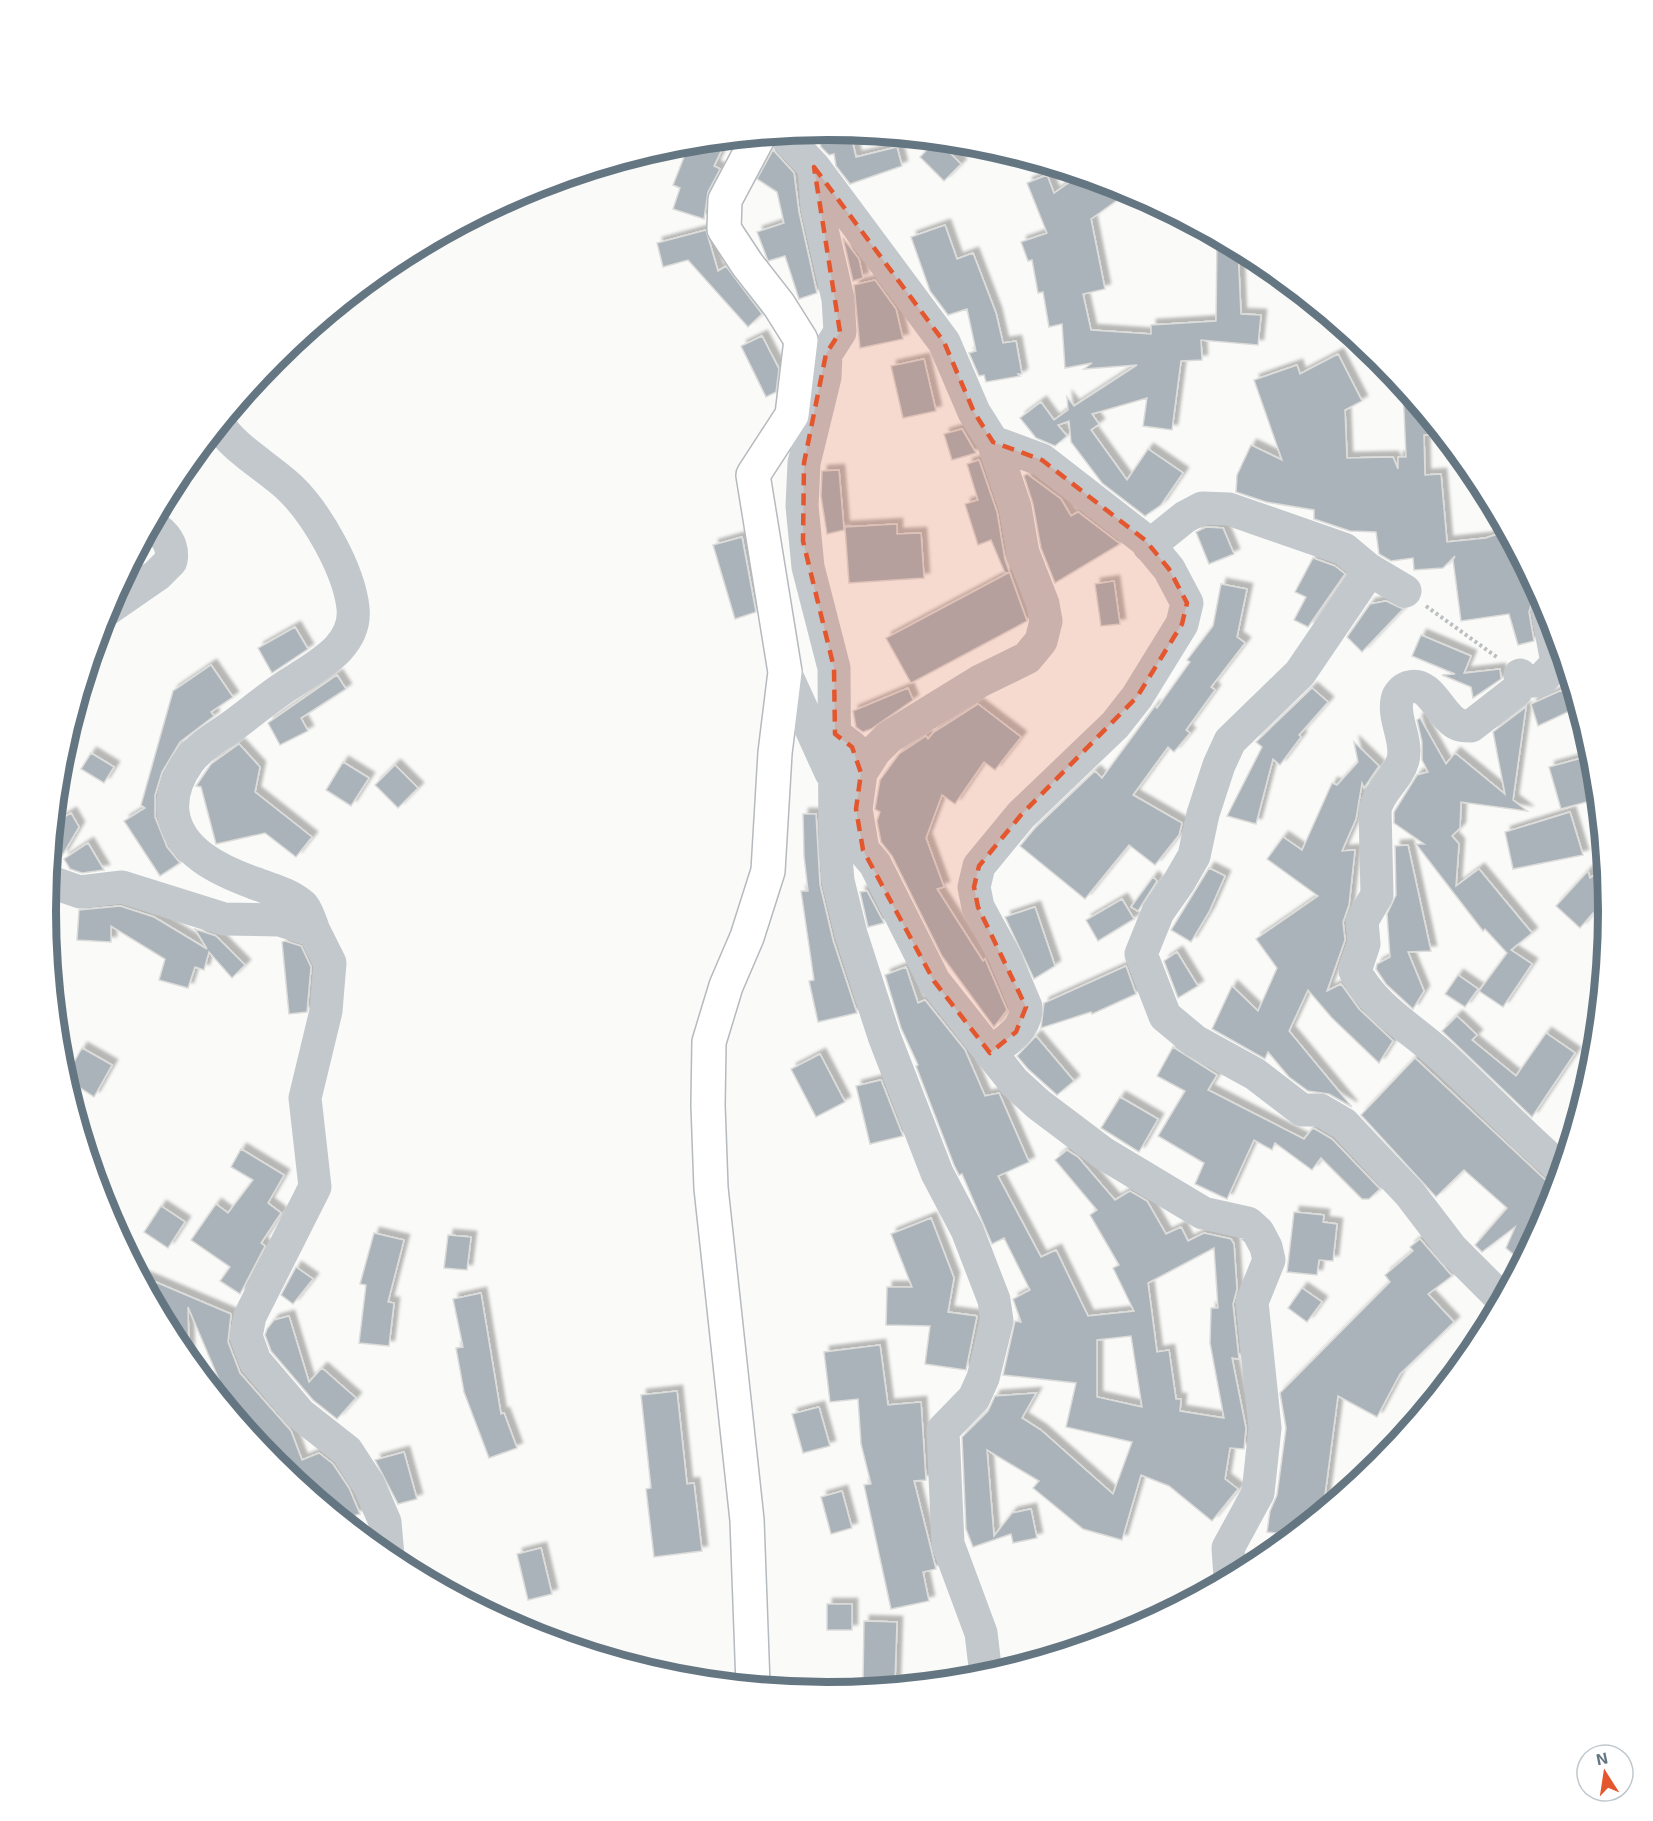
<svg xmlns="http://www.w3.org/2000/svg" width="1653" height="1821" font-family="'Exo 2',sans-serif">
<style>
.building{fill:#aab3b9;stroke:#dcdcda;stroke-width:1.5;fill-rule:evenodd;filter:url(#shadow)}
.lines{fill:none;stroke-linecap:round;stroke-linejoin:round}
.major-casing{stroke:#b5babe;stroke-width:36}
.path{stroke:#bbbfc2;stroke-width:4;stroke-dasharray:3 3;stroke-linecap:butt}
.minor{stroke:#c3c8cc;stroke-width:33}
.major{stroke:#fff;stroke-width:33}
.marked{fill:#e4572e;fill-opacity:0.2;stroke:#e4572e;stroke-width:4.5;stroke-dasharray:12 8;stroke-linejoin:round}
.rim{fill:none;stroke:#657683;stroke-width:8}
</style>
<defs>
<filter id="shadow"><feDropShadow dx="5.5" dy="-5.5" stdDeviation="1.5" flood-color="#0004"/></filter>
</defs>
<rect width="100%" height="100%" fill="#fafaf8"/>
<path class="building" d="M827,129l23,2 6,26 41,-10 5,19 -52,18 -14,-18 -2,-12 -5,1 -8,-8 -4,-17z
M727,139l-13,27 6,3 -12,23 -4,27 -31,-10 7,-21 -7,-3 17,-43z
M937,140l24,24 -17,17 -24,-24z
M773,150l21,23 5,39 18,81 -18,6 -14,-43 -17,5 -11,-29 27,-9 -7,-31 -20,-13z
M1047,175l7,18 26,-18 50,16 -39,28 14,70 -22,5 8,36 60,4v-9l65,-4 1,-84 21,12 3,65 20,1 -3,30 -57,-5 1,20 -21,1 -9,69 -29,-4 4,-28 -55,16 7,10 -8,6 36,50 21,-31 35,24 -22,32 -16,11 -43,-33 -31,-41 -2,-21 -11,4 9,11 -12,10 -19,-8 -16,-20 21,-16 13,18 14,-10 -1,-13 7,9 63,-41 -53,4 8,-6 -27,5 -3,-44 -13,3 -6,-35 -5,1 -6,-33 -4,1 -7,-19 26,-9 -20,-50z
M945,225l12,34 16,-6 23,60 7,30 13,-2 6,33h-4l2,2 -34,6 -2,-7 -5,1 -10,-23 7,-2 -9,-42 -19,6 -18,-24 -19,-54z
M706,230l12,41 8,-5 36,48 -14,13 -60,-67 -25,7 -6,-24z
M843,238l16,21 4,19 -10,3z
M875,280l21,29 7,30 -43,9 -6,-63z
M762,336l17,33 -3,23 -10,5 -25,-51z
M1338,354l24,47 -17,9 2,48 46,-1 5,12v-12h8l-3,-69 39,46 -18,1 1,40 16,-1 6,68 39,-4 20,-7 12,23 15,44 -4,14 5,29 -16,4 -9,-31 -48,7 -8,-61 2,-4 -12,12 -29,2 -1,-12 -22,3 -12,-7 -3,-22 -26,-1 -36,-12v-9l-48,-8 -30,-10 1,-17 14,-30 31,15 -28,-80 43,-15 3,9z
M924,359l12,52 -33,7 -12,-52z
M962,429l14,24 -24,7 -8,-26z
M979,460l18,52 8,48 22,61 -116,62 -25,-45 124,-66 -5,1 -14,-33 -13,5 -13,-41 13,-4 -11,-36z
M839,470l5,60 -17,4 -6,-38 1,-25z
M1027,474l34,25 10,17 7,-4 42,32 -65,39 -14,-35 -8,-44 -9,-28z
M897,524v10l24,-1 3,45 -75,5 -4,-56z
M1206,527l17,1 11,26 -25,10 -13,-32z
M742,537l14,75 -21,7 -22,-74z
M1313,558l22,8 10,8 -37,53 -14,-7 12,-23 -11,-5z
M1114,581l6,43 -19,2 -6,-42z
M1221,584l26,5 -10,48 8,6 -34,44 4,3 -29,40 4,3 -16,19 -6,-5 -35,48 49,28 -3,12 -24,30 -26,-20 -44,54 -65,-53 15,-18 60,-57 7,7 53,-72 2,2 33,-46 -3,-2 26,-34z
M1386,601l17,8 -41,43 -15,-15 23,-33z
M295,627l13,22 -36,24 -14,-25z
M1421,635l50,21 -7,17 36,-4 1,10 -28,19 -2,-11 -29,-12 13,-1 -43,-18z
M211,665l22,32 -22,15 3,4 -34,26 -18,30 -7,23v22l12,30 13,16 -20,13 -36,-55 21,-13 -4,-3 32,-114z
M337,675l9,14 -45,29 7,13 -28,14 -12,-22z
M908,688l5,12 -42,29 -8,3 -7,-5 -3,-16z
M1312,688l16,14 -29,33 2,2 -21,28 -7,-6 -17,65 -29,-8 35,-69 -6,-5z
M1562,690l10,20 -34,16 -7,-22z
M978,704l43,33 -26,33 -11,-8 -29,42 -13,-9 -16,43 18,49 -7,2 46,72 2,-2 22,51 -13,17 -52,-71 -50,-100 -11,-14 -4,-21 3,-9 -5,-3 5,-29 19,-26 27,-18 2,3 6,-7z
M1526,707l-13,93 14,11 -66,-9 -1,26 -8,8 7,8 -3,42 23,-17 53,64 -21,17 21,14 -29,43 -24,-16 28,-38 -22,-24 -2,2 -67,-87h8l-30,-21v-11l23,-37 11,-3 -6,-12v-18l-5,-22 3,-2 26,46 9,-11 50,41 -12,-62z
M1354,742l25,24 -15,22 -2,-5 -6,36 -14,32 13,-1 -6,55 -6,17 2,18 -18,51 14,-7 18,25 34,32 -14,22 -47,-45 -24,-28 -19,41 63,76 -23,-13 -21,-3 -19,-14 -21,-25 -3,7 -53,-30 20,-43 26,25 19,-43 -21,-29 62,-43 -51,-37 16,-22 19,13 30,-67 5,2 21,-23z
M239,744l21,23 -5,25 57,45 -16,20 -31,-24 -49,11 -15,-57 -5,-1 15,-22z
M91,753l23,14 -10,16 -23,-14z
M1589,756l8,43 -36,10 -12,-42z
M343,762l26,16 -18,28 -25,-16z
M395,765l23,23 -20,20 -23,-23z
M1570,812l13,43 -70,14 -8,-37z
M71,813l8,14 -17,29 -10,-18 2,-15z
M803,814h13l4,71 13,55 24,73 -39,9 -9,-41 5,-1 -13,-89h7l-4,-35z
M88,843l16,27 -22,3 -12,-4 -6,-10z
M1408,845l23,106 -23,1 16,39 -11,18 -27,-25 -10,-15 1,-5 13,-7 -3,-43 9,-19 -1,-49z
M1209,868l16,8 -16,36 -18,30 -20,-12z
M1604,869l4,42 -2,23 -13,-21 -13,15 -24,-22 32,-35 2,7z
M1153,877l4,4 -19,30 -7,-4z
M867,891l17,32 -16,4 -8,-35z
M1122,899l12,20 -36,22 -12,-21z
M120,906l34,11 53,32 -12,-20 21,7 29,29 -13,13 -23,-26 -5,18 -9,-3 -7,21 -29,-8 6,-21 -54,-33v16l-34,-2 2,-30z
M1035,907l20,59 -21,13 -29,-62z
M285,941l16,5 10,21 -4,45 -18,2 -7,-72z
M1177,952l21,34 -20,12 -14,-37z
M1126,966l10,28 -44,20 -1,-2 -50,16 3,-25z
M906,967l12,36 7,-3 40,50 20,46 14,-3 30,69 -31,14 43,81 15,-7 32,66 46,-5 -21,-43 6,-3 -29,-50 7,-5 -42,-50 12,-10 11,7 37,43 15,-9 17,10 19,33 15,-7 7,14 16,-8 27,6 3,5 3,45 -4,15 6,55 -7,-1 14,70 -2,21 -14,-1 -5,31 13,10 -26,32 -43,-35 -28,-11 -19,65 -39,-11 -50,-41 6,-7 -52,-31 7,86 18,-23 19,-4 6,29 -24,5 -2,-9 -38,13 -7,-18 -4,-92 26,-26 7,-15 41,-3 -14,25 19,12 72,64 19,-52 -66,-15 10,-44 -73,-8 12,-54 6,1 -8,-23 17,-9 -26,-52 -12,6 -30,-70 -3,1 -5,-10 -38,-99 2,-1 -17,-37 -16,-53zM1214,1248l4,60h-7l-1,35 14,75 -44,-7 1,-12h-5l-7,-49 -12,2 -9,-69zM1131,1336l11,71 -45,-10v-57z
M1458,975l20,14 -13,18 -20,-13z
M1457,1016l20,19 -5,5 44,36 30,-43 29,20 -43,64 -90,-86z
M1036,1036l38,45 -17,14 -29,-26 -11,-13z
M1173,1047l44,28 -9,15 96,49 8,-10h3l17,10 48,50 -11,10h-7l-41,-41 -9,12 -37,-27 -3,7 -18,-10 -27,59 -32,-15 9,-21 -46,-27 27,-45 -28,-15z
M82,1048l30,17 -18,32 -29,-19z
M820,1054l25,48 -29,15 -25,-48z
M1415,1058l140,131 -15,18 7,6 -26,48 -15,-13 9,-21 -33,25 -7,-7 32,-37 -43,-38 -28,27 -75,-82z
M881,1080l22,56 -33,8 -14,-58z
M1120,1097l38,22 -19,33 -38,-24z
M241,1149l43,26 -16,28 13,10 -20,30 4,3 -25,48 -20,-13 10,-14 -39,-27 25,-36 12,9 25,-33 -22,-13z
M161,1206l24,16 -17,26 -24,-16z
M1294,1212l30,3 -1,7 14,2 -4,37 -14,-1 -2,15 -30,-3z
M931,1218l23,60 -6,34 29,4 -11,54 -41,-6 5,-38 -44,-1 1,-38h25l-21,-53z
M374,1233l30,7 -16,62 6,1 -5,43 -30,-3 7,-58 -6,-1z
M448,1235l23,2 -4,33 -23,-2z
M1420,1239l32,37 -24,18 26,28 -54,52 -23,43 -39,-21 -15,114 -31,25 -25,-3 3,-21 7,-16 9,-67 -6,-35 110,-111 -5,-7 28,-24 -3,-4z
M296,1267l17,12 -20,25 -12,-9z
M139,1275l92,39 -3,28 12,31 51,58 11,29 17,-7 14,11 16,24 11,26 -18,5 -68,-56 -11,-21 -5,2 -15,-18 -6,-18 -5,2 -44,-103 1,52 -12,-15z
M1302,1288l20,14 -15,20 -19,-14z
M481,1293l20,121 3,-1 13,35 -28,10 -25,-66 -8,-44 7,-1 -10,-48z
M289,1316l20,66 13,-14 34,30 -19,21 -24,-19 -42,-49 -6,-16 2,-6 7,-9z
M880,1345l8,60 33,-3 5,78 -12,1 22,88 -13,3 6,29 -38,8 -27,-124 7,-1 -10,-40 -3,-45 -28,3 -6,-50z
M677,1391l10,93 7,-1 8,68 -48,6 -8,-68 5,-1 -10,-93z
M819,1407l11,39 -27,7 -11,-39z
M404,1452l13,47 -19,5 -23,-44z
M842,1491l10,37 -21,6 -10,-37z
M541,1548l11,46 -24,6 -11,-46z
M827,1604h25v26h-25z
M864,1621l33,1 -2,59h-32z"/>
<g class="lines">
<g class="major-casing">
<path id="major" d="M753,1685l-6,-165 -36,-332 -3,-83 1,-63 17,-56 21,-49 21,-66 7,-118 10,-81 -32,-197 39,-60 9,-75 -22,-35 -32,-41 -23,-35 1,-29 34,-64"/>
</g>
<path class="path" d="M1426,606l72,52"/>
<path class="minor" d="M782,133l32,34 3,41 21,91 2,33 -14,22 -1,23 -21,86 -2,43 6,61 26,101 1,178 3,35 13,53 33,102 53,137 30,57 27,70 3,21 -14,57 -9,20 -31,32 5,114 33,89 5,42
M814,167l130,175 30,70 19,30 22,65 8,46 20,51 3,17 -5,20 -14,17 -47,23 -91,56 -14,14 -14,22
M219,424c12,23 53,46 71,64 27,26 59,82 63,120 4,37 -33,56 -59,73 -22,13 -42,31 -63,46 -14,10 -31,19 -42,34 -10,14 -18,33 -16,51 5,40 48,59 81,71 18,7 34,10 49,23 5,6 8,17 11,25
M1149,546l36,-29 17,-9 27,1 115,40 24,20 37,22
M1370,570l-70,103 -70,68 -11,24 -16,49 -9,42 -15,26 -21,30 -17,42 24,62 30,25 60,33 47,36h18l24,14 66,70 42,55 49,49
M105,611l52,-36 14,-14c3,-17 -6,-27 -20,-36
M785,672l46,101
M1520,675l2,7 -6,9 -45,35c-6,0 -12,0 -17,-4 -15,-10 -25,-41 -45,-35 -6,2 -11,7 -12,13 -4,20 11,40 6,60 -5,18 -23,30 -28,49l2,86 -15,26 2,23 -9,27c19,37 56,57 87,85 40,37 78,77 119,113
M1522,682l19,-2 16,-17 -10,-54
M835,734l17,13 6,12 3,14 -5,36 7,41 12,14 59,117 80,101 24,22 65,49 100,60 45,10 10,9 8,15 3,13 -17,42 13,126 -7,65 -30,55 2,29
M48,881l32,11 42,-5 102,32 56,1 34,11 16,32 -4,48 -21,87 10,89 -65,129 -4,20 9,25 45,53 47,37 22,34 16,37 3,35
M990,1053c16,-12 37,-24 36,-46l-21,-50 -27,-50 -4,-20 5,-21 42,-51 94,-90 22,-28 45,-73 5,-21 -18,-34 -24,-29 -103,-80 -49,-18"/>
<use href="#major" class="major"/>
</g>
<path class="marked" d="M814,167l130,175 30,70 19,30 49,18 103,80 24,29 18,34 -5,21 -45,73 -116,118 -42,51 -5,21 4,20 48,100 -10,25 -26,21 -56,-72 -71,-131 -7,-41 5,-36 -9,-26 -17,-13 -1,-66 -31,-127 1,-78 22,-109 14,-22z"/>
<path d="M0 0H1653V1821H0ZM56 911a771 771 0 1 1 1542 0a771 771 0 1 1-1542 0Z" fill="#fff" fill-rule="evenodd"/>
<path class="rim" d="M56 911a771 771 0 1 1 1542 0a771 771 0 1 1-1542 0Z"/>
<g transform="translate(1605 1773) rotate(348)"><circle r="28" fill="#ffffff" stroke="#c1c8cd" stroke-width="1.5"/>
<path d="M0-4.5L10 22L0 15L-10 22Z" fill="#e4572e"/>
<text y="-9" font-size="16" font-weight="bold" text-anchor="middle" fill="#657683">N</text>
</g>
</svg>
